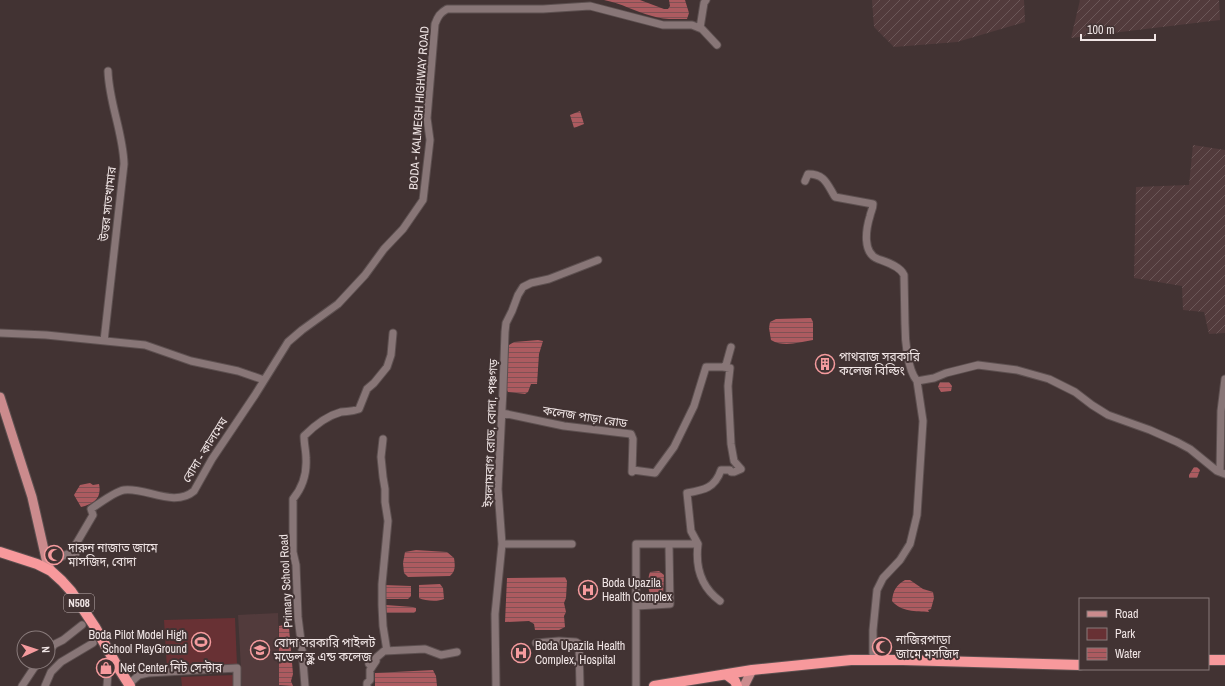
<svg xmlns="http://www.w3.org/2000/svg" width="1225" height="686" font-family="'Archivo Narrow','Noto Sans Bengali',sans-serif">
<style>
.built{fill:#523b3c}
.industrial{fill:url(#industrial-furrows)}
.park{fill:#683134}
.water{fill:url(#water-rules)}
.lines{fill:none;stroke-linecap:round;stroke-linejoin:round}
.minor-casing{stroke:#5d5050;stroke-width:9}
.major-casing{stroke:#5d5050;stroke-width:11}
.highway-casing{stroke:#5d5050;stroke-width:12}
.minor{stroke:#887677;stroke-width:7}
.major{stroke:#cb8b8d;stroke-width:9}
.highway{stroke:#f7999c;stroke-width:10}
.labels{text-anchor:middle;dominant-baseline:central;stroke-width:4;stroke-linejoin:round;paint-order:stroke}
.shield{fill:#423333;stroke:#bcb0b0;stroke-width:1}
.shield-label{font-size:11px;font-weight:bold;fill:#f0e5e5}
.street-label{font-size:12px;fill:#f0e5e5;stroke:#423333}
.poi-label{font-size:12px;fill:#f0e5e5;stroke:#423333;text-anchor:start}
</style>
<defs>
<pattern id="industrial-furrows" width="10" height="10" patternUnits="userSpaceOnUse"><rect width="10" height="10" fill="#523b3c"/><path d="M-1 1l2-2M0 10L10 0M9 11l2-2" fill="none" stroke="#6b5758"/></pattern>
<pattern id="water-rules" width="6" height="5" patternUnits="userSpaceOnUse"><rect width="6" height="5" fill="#ad5b60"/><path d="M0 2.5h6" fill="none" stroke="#805154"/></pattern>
</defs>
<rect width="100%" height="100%" fill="#423333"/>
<path class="built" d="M278,613l2,73h-38l-4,-71z"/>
<path class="industrial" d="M872,0h152l1,22 -68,20 -63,5 -20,-20z
M1080,0h139l1,20 -149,18z
M1193,145l32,5v183l-16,1 -5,-22 -21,-2 -1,-24 -48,-8 2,-91 53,-2z"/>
<path class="park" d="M235,618l2,47 -70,4 -3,-49z
M234,675l1,11h-53l-1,-9z"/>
<path class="water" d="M604,0h36l24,9h4l2,-3 -1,-6h16l4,13 -2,6c-12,0 -24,1 -35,-3 -16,-4 -31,-13 -48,-16z
M580,111l4,13 -10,4 -4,-13z
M811,318l2,4v18c-15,2 -28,8 -42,0l-2,-12 1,-6 6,-3z
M538,340l5,1 -4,13 -2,30h-6l-3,8 -3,2 -17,-2 -2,-4 3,-43 5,-3z
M940,382h9l3,4 -1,5 -10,1 -3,-5z
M1194,467h3l3,3 -3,8h-8v-3z
M90,483l3,2 6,-1c3,14 -5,20 -18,23l-7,-12 6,-10z
M416,550l31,2 7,6c1,7 2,13 -4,18l-42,1 -4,-4 -1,-10 2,-11z
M659,571l5,4 -1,20 -5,4 -7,-2c-3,-8 -4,-17 -1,-25z
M565,577l2,4 -1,17 -2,5 2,9 -2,4 1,11 -6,3h-24l-1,-6 -5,-3 -24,1 2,-44z
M905,580h5l13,9 10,3 1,6 -3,11 -3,1 1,2c-13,-1 -28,0 -37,-11 1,-10 4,-16 13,-21z
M440,584l3,4 1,11c-6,3 -19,2 -25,-1v-13z
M384,585l27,1v10l-3,3h-22l-2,-2z
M386,605l27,2 3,1v3l-2,2h-29l-1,-6z
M284,625h4l1,3 4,46 -2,7 2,5 -14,-1v-59z
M433,670l3,6 1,10h-62v-13z"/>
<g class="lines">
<g class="minor-casing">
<path id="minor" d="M700,28l4,-25 2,-3
M805,181l3,-7c17,0 19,10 27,23l38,7c0,5 -2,7 -3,12 -4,13 -8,37 8,43 8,3 22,7 26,16l1,50
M905,324c0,15 2,45 12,57l17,-3 12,-5 32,-8 39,5 32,9 26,13 17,13 16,10 42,15 27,12 13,7 27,22 8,3
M0,333l46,2 99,10 46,16 47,10 26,9
M104,341l20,-177c-1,-32 -15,-61 -16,-93
M502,413l62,13 67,8 2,5 -1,33
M383,439l-2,18 2,20 2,12v13l3,19 -6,63v21l1,21 4,25
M633,470l22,3 19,-26 20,-41 12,-39h17l3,-2 5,-18
M1220,472l1,-61 4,-32
M502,544h70
M698,544l-7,-13 -4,-38c17,-3 28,-5 34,-23h9l1,2h3l7,-3 -7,-8 -3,-17 -3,-58 2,-18 -7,-1
M47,563l23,-10h6v-9l17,-29 -2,-6c7,-5 26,-18 33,-19 22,-3 50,18 70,1l18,-32 43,-64 33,-53 14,-12 36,-26 27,-29 19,-26 19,-20 20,-29 7,-60 -3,-22 8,-94c3,-8 5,-11 12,-15h96l47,-3 73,19h29l10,4 15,16
M636,606v-62h62c-3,24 3,43 22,57
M536,643l23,-2 17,1 3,2 1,42
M48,651l7,-7 8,-4 19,-15
M873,660v-30l4,-40 6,-12 17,-18 10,-16 7,-29 6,-94 -6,-40
M369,664l15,-13 41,-2 16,6 16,-3
M129,684l10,-9 9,-2 89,-5v18
M22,686l16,-24
M45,686l6,-14 10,-10 32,-19
M107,686l1,-13
M305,686l-3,-37 -4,-32 -2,-52 -3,-13v-53c10,-12 14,-25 13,-41 0,-7 -2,-14 -2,-22 10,-10 22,-20 37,-24 7,-1 10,0 18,-3l8,-20 7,-6 13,-16 4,-12 2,-22
M367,686v-3l3,-3v-10l6,-9
M496,686l-1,-72 7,-70 -4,-55 1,-21 4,-79 2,-57 1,-9 6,-12 6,-16 5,-8 8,-4 18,-4 49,-19
M636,686v-80l34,-2 -1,-59"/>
</g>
<g class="major-casing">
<path id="major" d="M0,397l32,100 15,66 4,8
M744,686l8,-16"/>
</g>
<g class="highway-casing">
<path id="highway" d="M0,552l37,12 14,7 11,10 9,10 24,36 21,37 14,22
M1208,660h17
M727,675l8,6 2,5
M654,686l98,-16 99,-10h52l177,5"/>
</g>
<use href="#minor" class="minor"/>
<use href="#major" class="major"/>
<use href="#highway" class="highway"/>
</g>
<defs>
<g id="building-ring" transform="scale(1)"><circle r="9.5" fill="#423333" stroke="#f59b9e" stroke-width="1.5"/><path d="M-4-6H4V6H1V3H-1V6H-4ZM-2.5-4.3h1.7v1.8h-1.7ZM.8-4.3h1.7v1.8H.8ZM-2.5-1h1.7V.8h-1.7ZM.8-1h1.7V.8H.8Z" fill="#f59b9e"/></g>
<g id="mosque-ring" transform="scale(1)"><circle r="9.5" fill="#423333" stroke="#f59b9e" stroke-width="1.5"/><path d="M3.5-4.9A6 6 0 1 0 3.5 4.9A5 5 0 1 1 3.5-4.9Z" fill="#f59b9e"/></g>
<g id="hospital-ring" transform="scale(1)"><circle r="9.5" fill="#423333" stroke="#f59b9e" stroke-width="1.5"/><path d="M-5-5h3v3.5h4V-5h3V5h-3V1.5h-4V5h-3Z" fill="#f59b9e"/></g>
<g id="stadium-ring" transform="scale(1)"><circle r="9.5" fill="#423333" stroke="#f59b9e" stroke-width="1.5"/><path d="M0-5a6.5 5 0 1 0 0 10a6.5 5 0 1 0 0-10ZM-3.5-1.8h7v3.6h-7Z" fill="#f59b9e"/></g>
<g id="university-ring" transform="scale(1)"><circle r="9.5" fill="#423333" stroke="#f59b9e" stroke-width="1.5"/><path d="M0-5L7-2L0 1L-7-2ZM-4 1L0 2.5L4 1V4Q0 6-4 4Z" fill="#f59b9e"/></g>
<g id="shop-ring" transform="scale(1)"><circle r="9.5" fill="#423333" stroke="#f59b9e" stroke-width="1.5"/><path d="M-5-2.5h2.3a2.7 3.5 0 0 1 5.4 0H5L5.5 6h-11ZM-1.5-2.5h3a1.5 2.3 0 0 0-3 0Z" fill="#f59b9e"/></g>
</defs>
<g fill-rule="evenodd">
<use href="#building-ring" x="825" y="364"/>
<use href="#mosque-ring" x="54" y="555"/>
<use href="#hospital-ring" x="588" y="590"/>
<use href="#stadium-ring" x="201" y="642"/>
<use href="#mosque-ring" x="882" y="647"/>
<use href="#university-ring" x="260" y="650"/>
<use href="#hospital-ring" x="521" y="653"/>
<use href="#shop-ring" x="106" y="668"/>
</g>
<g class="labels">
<rect class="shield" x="64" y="594" width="30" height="18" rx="3"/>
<g class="shield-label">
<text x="79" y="603">N508</text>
</g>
<g class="street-label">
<text transform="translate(419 108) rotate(-86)">BODA - KALMEGH HIGHWAY ROAD</text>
<text transform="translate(108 204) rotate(-84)">উত্তর সাতখামার</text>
<text transform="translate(585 417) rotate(9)">কলেজ পাড়া রোড</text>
<text transform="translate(491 433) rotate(-88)">ইসলামবাগ রোড, বোদা, পঞ্চগড়</text>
<text transform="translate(205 450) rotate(-58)">বোদা - কালমেঘ</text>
<text transform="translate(286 581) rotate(-93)">Primary School Road</text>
</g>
<g class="poi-label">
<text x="839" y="357">পাথরাজ সরকারি<tspan x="839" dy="14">কলেজ বিল্ডিং</tspan></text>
<text x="68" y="548">দারুন নাজাত জামে<tspan x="68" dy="14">মাসজিদ, বোদা</tspan></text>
<text x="602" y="583">Boda Upazila<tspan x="602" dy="14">Health Complex</tspan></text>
<text x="187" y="635" text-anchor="end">Boda Pilot Model High<tspan x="187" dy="14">School PlayGround</tspan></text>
<text x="896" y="640">নাজিরপাড়া<tspan x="896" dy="14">জামে মসজিদ</tspan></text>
<text x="274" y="643">বোদা সরকারি পাইলট<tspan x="274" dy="14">মডেল স্কুল এন্ড কলেজ</tspan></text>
<text x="535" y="646">Boda Upazila Health<tspan x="535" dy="14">Complex, Hospital</tspan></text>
<text x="120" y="668">Net Center নিট সেন্টার</text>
</g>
</g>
<rect x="1079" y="598" width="130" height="72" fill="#423333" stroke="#887a7a"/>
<rect x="1087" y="611" width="20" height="6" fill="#cb8b8d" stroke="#887a7a"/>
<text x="1115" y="618" font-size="12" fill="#f0e5e5">Road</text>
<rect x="1087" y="628" width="20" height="12" fill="#683134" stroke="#887a7a"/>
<text x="1115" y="638" font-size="12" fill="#f0e5e5">Park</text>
<rect x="1087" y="648" width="20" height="12" fill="url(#water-rules)" stroke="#887a7a"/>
<text x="1115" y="658" font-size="12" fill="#f0e5e5">Water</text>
<g transform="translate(36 650) rotate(87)"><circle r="19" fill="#423333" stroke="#887a7a"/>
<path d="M0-3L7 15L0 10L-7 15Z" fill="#f59b9e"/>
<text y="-6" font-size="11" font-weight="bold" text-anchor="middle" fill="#f0e5e5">N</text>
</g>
<path d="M1081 34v6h74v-6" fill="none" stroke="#f0e5e5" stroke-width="2"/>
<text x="1087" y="34" font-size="12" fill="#f0e5e5" stroke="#423333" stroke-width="3" paint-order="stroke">100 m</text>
</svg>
